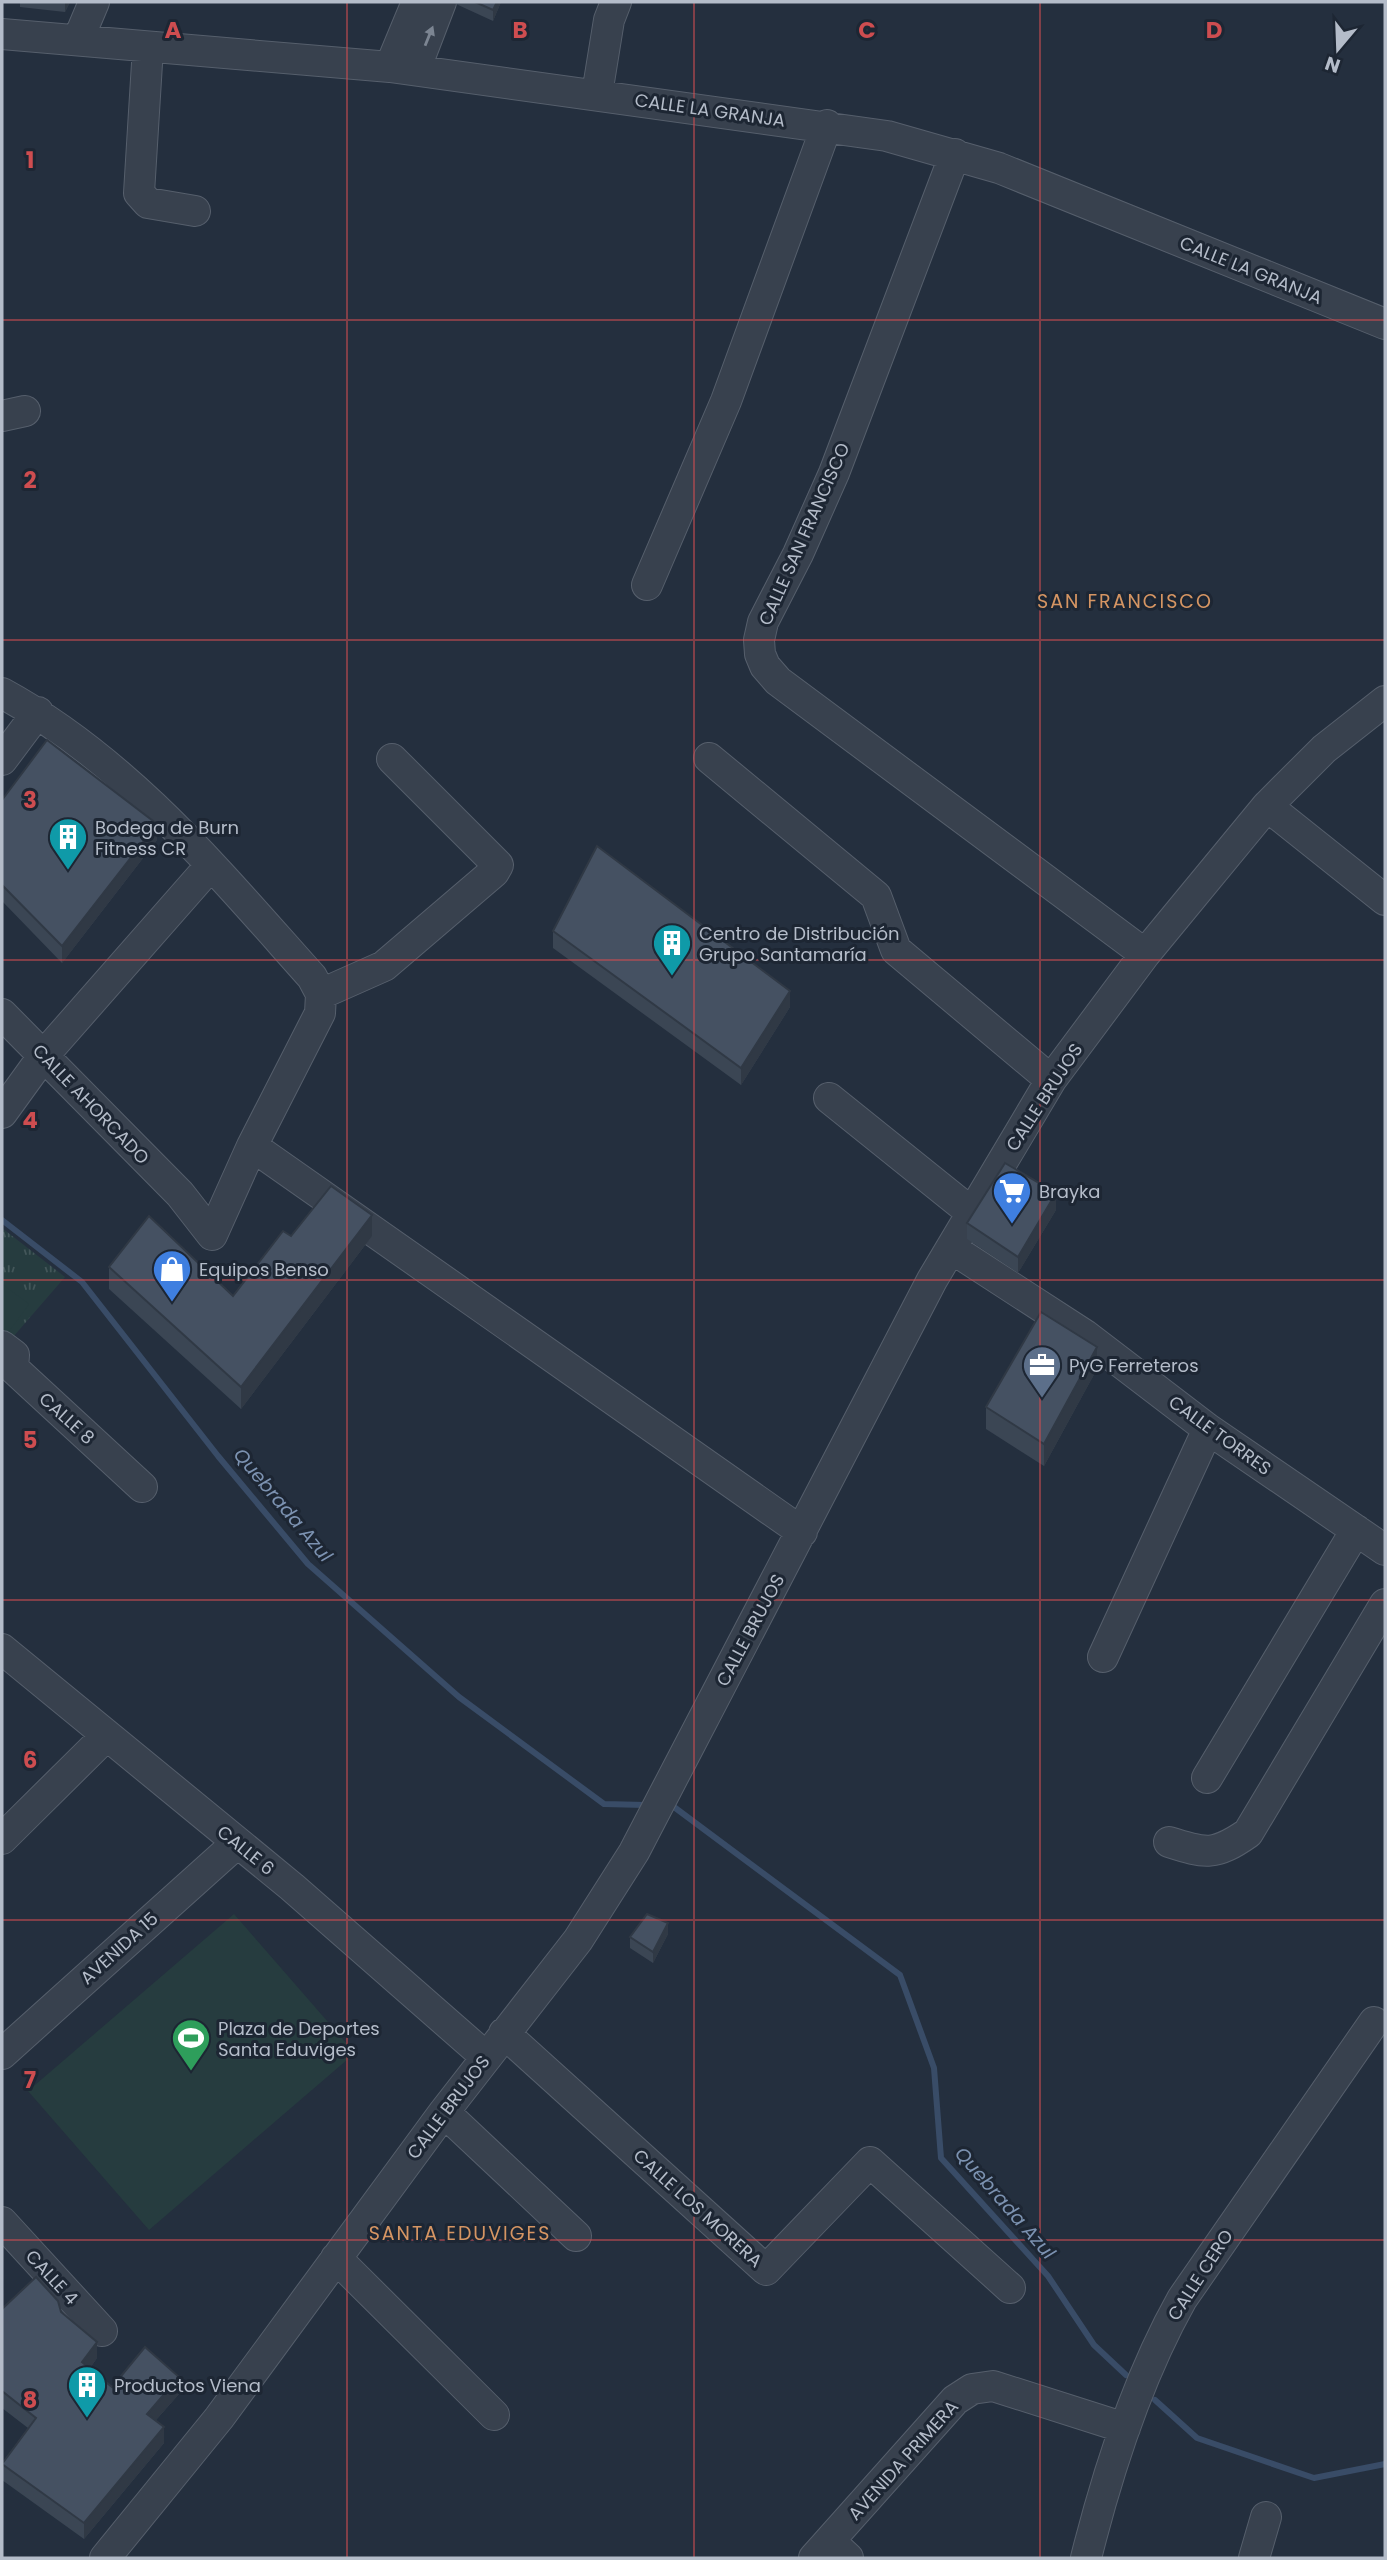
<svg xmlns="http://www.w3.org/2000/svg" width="1387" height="2560" font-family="Poppins,sans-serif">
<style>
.park{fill:url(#park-tufts)}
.pitch{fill:#263c3f}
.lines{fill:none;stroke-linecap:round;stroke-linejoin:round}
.stream{stroke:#394c67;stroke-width:6}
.minor-casing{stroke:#565f6c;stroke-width:32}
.minor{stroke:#38414e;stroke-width:30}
.wall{fill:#3b4654}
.shaded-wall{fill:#303945}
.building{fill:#455162;stroke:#303945;stroke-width:2}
.oneway{fill:#7c8592}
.grid{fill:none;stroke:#ce4d50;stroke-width:2;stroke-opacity:0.55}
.labels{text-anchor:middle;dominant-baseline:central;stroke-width:6;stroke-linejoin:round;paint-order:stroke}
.street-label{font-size:18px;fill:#b4bcc9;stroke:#1d2633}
.poi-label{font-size:18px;fill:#b4bcc9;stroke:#1d2633;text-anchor:start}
.neighbourhood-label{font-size:19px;letter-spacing:2px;fill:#d59563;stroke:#1d2633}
.water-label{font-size:19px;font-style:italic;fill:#7c92b1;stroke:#1d2633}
.grid-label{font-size:23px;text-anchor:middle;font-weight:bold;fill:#ce4d50;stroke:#1d2633;stroke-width:6;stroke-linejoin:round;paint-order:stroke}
</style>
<defs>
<pattern id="park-tufts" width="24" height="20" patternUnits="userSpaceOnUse" patternTransform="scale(1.75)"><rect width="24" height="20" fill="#263c3f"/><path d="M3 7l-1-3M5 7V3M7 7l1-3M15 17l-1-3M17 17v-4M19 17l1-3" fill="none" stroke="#435659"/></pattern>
</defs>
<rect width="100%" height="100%" fill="#242f3e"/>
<path class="park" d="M2,1228l63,49 -52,60 -11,-8z"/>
<path class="pitch" d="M2,1284l27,20 -21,29 -6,-5z
M234,1914l121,139 -206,177 -121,-139z"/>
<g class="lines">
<path class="stream" d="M2,1220l80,62 136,174 90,108 151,133 145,107 41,1
M674,1807l226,168 34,93 7,90 107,118 46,69 32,30
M1155,2400l42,38 117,40 71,-14"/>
<g class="minor-casing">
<path id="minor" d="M2,34l388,33 497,69 112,32 386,156
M78,40l16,-38
M148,47l-9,146 9,10 47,8
M390,67l27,-65
M415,70l26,-68
M597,94l12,-74 7,-18
M955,154l-121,319 -36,81 -35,68 -4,18 1,14 5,12 13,15 367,273
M2,416l23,-5
M647,585l79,-184 101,-276
M2,693c125,68 216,179 310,284l9,17 -1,19 -68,133 -40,89 -32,-41 -178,-180
M709,758l167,138 20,54 155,130
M2,760l36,-48
M1267,806l118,94
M321,994l63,-28 110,-94 4,-7 -106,-106
M829,1098l143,115
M2,1113l42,-58 167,-190
M252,1146l550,386
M951,1248l134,87 123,94 177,121
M2,1346l12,9 -1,13 129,119
M2,1649l290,238 194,170
M1103,1657l105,-228
M1207,1778l149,-248
M2,1839l104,-103
M1169,1842c37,12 46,14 79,-9l137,-229
M504,2033l262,237 104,-108 140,126
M2,2054l235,-211
M444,2112l132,124
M2,2222l100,109
M336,2258l158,157
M830,2541l18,17
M105,2558l114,-140 225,-306 134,-172 56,-88 298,-572 119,-200 94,-126 122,-148 57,-57 61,-48
M814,2558l141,-158 17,-11 21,-3 132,42
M1086,2558c22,-88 51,-179 96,-259l192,-277
M1254,2558l12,-41"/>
</g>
<use href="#minor" class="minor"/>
</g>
<path class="wall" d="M20,2h50l-5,10 -45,-5z
M456,2h45l-8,19 -37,-17z
M2,800l155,40 -95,123 -60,-62z
M553,931l237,76 -49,78 -188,-137z
M1056,1210l-38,63 -51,-34v-16z
M291,1236h81l-131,173 -132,-120v-22l124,29z
M1097,1369l-53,97 -58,-37v-22z
M668,1934l-15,29 -23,-15v-11z
M2,2309l59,3 36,46 -7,10 22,19 67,7 -23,26 8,23 -80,96 -82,-59v-17l26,-35 -26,-20z"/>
<path class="shaded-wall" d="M65,2h5l-5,10z
M497,2h4l-8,19v-11z
M157,824v16l-95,123v-17z
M790,991v16l-49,78v-17z
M1056,1193v17l-38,63v-16z
M372,1215v21l-131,173v-22z
M1097,1347v22l-53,97v-22z
M668,1923v11l-15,29v-11z
M97,2342v16l-15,21v-17z
M179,2377v17l-32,36v-16z
M164,2427v16l-80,96v-16z"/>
<path class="building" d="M475,2h22l-4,8z
M47,740l110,84 -95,122 -60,-61v-85z
M597,846l193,145 -49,77 -188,-137z
M1005,1163l51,30 -38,64 -51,-34z
M331,1186l41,29 -131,172 -132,-120 40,-51 84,80 50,-65 8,5z
M1041,1312l56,35 -53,97 -58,-37z
M647,1914l21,9 -15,29 -23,-15z
M36,2277l22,24 3,11 36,30 -15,20 30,25 33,-40 34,30 -32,37 17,13 -80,96 -82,-59 34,-46 -34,-27v-82z"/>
<defs><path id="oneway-solid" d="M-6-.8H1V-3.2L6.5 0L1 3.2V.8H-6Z" transform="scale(1.75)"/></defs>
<use class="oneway" href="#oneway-solid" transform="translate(429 36) rotate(-68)"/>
<path class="grid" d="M347,2v2556M694,2v2556M1040,2v2556M2,320h1383M2,640h1383M2,960h1383M2,1280h1383M2,1600h1383M2,1920h1383M2,2240h1383"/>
<defs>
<g id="building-pin" transform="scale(2.0125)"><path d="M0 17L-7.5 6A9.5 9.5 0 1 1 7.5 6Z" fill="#0f9aa8" stroke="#1d2633"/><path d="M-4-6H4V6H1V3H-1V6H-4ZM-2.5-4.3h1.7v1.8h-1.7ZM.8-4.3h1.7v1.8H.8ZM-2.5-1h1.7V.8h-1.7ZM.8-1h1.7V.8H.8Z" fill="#fff"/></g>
<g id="supermarket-pin" transform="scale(2.0125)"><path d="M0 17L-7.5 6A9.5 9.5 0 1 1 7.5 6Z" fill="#3f7fe0" stroke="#1d2633"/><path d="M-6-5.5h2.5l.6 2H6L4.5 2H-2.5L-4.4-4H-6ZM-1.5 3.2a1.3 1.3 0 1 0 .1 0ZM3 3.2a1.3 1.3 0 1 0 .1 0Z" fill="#fff"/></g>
<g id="shop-pin" transform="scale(2.0125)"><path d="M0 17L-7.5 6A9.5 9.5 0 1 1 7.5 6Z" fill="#3f7fe0" stroke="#1d2633"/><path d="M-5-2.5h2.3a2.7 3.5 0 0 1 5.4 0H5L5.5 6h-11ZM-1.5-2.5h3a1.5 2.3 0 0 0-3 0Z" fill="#fff"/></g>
<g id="office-pin" transform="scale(2.0125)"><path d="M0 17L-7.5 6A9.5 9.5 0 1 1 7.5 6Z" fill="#5c6f8a" stroke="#1d2633"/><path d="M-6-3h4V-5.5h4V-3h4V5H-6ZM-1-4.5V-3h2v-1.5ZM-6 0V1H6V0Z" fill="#fff"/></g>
<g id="stadium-pin" transform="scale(2.0125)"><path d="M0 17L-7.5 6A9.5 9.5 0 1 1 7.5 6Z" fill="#2e9e5b" stroke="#1d2633"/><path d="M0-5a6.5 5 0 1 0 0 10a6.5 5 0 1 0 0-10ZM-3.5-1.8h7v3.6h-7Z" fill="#fff"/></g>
</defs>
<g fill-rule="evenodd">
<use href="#building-pin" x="68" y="837"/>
<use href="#building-pin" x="672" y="943"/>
<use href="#supermarket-pin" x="1012" y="1191"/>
<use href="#shop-pin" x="172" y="1269"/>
<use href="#office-pin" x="1042" y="1365"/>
<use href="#stadium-pin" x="191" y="2038"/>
<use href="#building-pin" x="87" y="2385"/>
</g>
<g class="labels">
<g class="street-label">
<text transform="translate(710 110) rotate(8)">CALLE LA GRANJA</text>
<text transform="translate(1251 270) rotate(22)">CALLE LA GRANJA</text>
<text transform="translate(804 534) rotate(-66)">CALLE SAN FRANCISCO</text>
<text transform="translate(1044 1097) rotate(-57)">CALLE BRUJOS</text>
<text transform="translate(91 1104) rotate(46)">CALLE AHORCADO</text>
<text transform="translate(67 1418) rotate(42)">CALLE 8</text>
<text transform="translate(1220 1435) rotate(36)">CALLE TORRES</text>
<text transform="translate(750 1630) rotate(-62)">CALLE BRUJOS</text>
<text transform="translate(246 1850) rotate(39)">CALLE 6</text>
<text transform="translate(119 1948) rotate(-42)">AVENIDA 15</text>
<text transform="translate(448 2107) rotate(-53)">CALLE BRUJOS</text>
<text transform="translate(698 2208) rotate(42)">CALLE LOS MORERA</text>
<text transform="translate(1200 2275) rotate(-57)">CALLE CERO</text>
<text transform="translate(52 2277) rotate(47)">CALLE 4</text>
<text transform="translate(903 2460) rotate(-48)">AVENIDA PRIMERA</text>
</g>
<g class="poi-label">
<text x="95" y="827">Bodega de Burn<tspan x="95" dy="21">Fitness CR</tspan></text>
<text x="699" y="933">Centro de Distribución<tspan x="699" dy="21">Grupo Santamaría</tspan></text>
<text x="1039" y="1191">Brayka</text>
<text x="199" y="1269">Equipos Benso</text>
<text x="1069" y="1365">PyG Ferreteros</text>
<text x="218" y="2028">Plaza de Deportes<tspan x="218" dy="21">Santa Eduviges</tspan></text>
<text x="114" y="2385">Productos Viena</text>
</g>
<g class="neighbourhood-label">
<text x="1125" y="601">SAN FRANCISCO</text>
<text x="460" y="2233">SANTA EDUVIGES</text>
</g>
<g class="water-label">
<text transform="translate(283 1505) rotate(50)">Quebrada Azul</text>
<text transform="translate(1005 2203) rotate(49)">Quebrada Azul</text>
</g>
</g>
<g class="grid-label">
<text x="173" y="38">A</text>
<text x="520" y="38">B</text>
<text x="867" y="38">C</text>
<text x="1214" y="38">D</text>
<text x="30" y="168">1</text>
<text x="30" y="488">2</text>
<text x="30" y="808">3</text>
<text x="30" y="1128">4</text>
<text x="30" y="1448">5</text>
<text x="30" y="1768">6</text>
<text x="30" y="2088">7</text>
<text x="30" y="2408">8</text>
</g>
<rect width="1387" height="2560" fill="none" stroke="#b4bcc9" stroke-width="7"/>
<g transform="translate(1338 49) rotate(199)" stroke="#1d2633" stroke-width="5" paint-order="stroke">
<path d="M0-5L12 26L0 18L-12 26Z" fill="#b4bcc9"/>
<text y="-10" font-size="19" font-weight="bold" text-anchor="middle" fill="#b4bcc9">N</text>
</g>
</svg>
